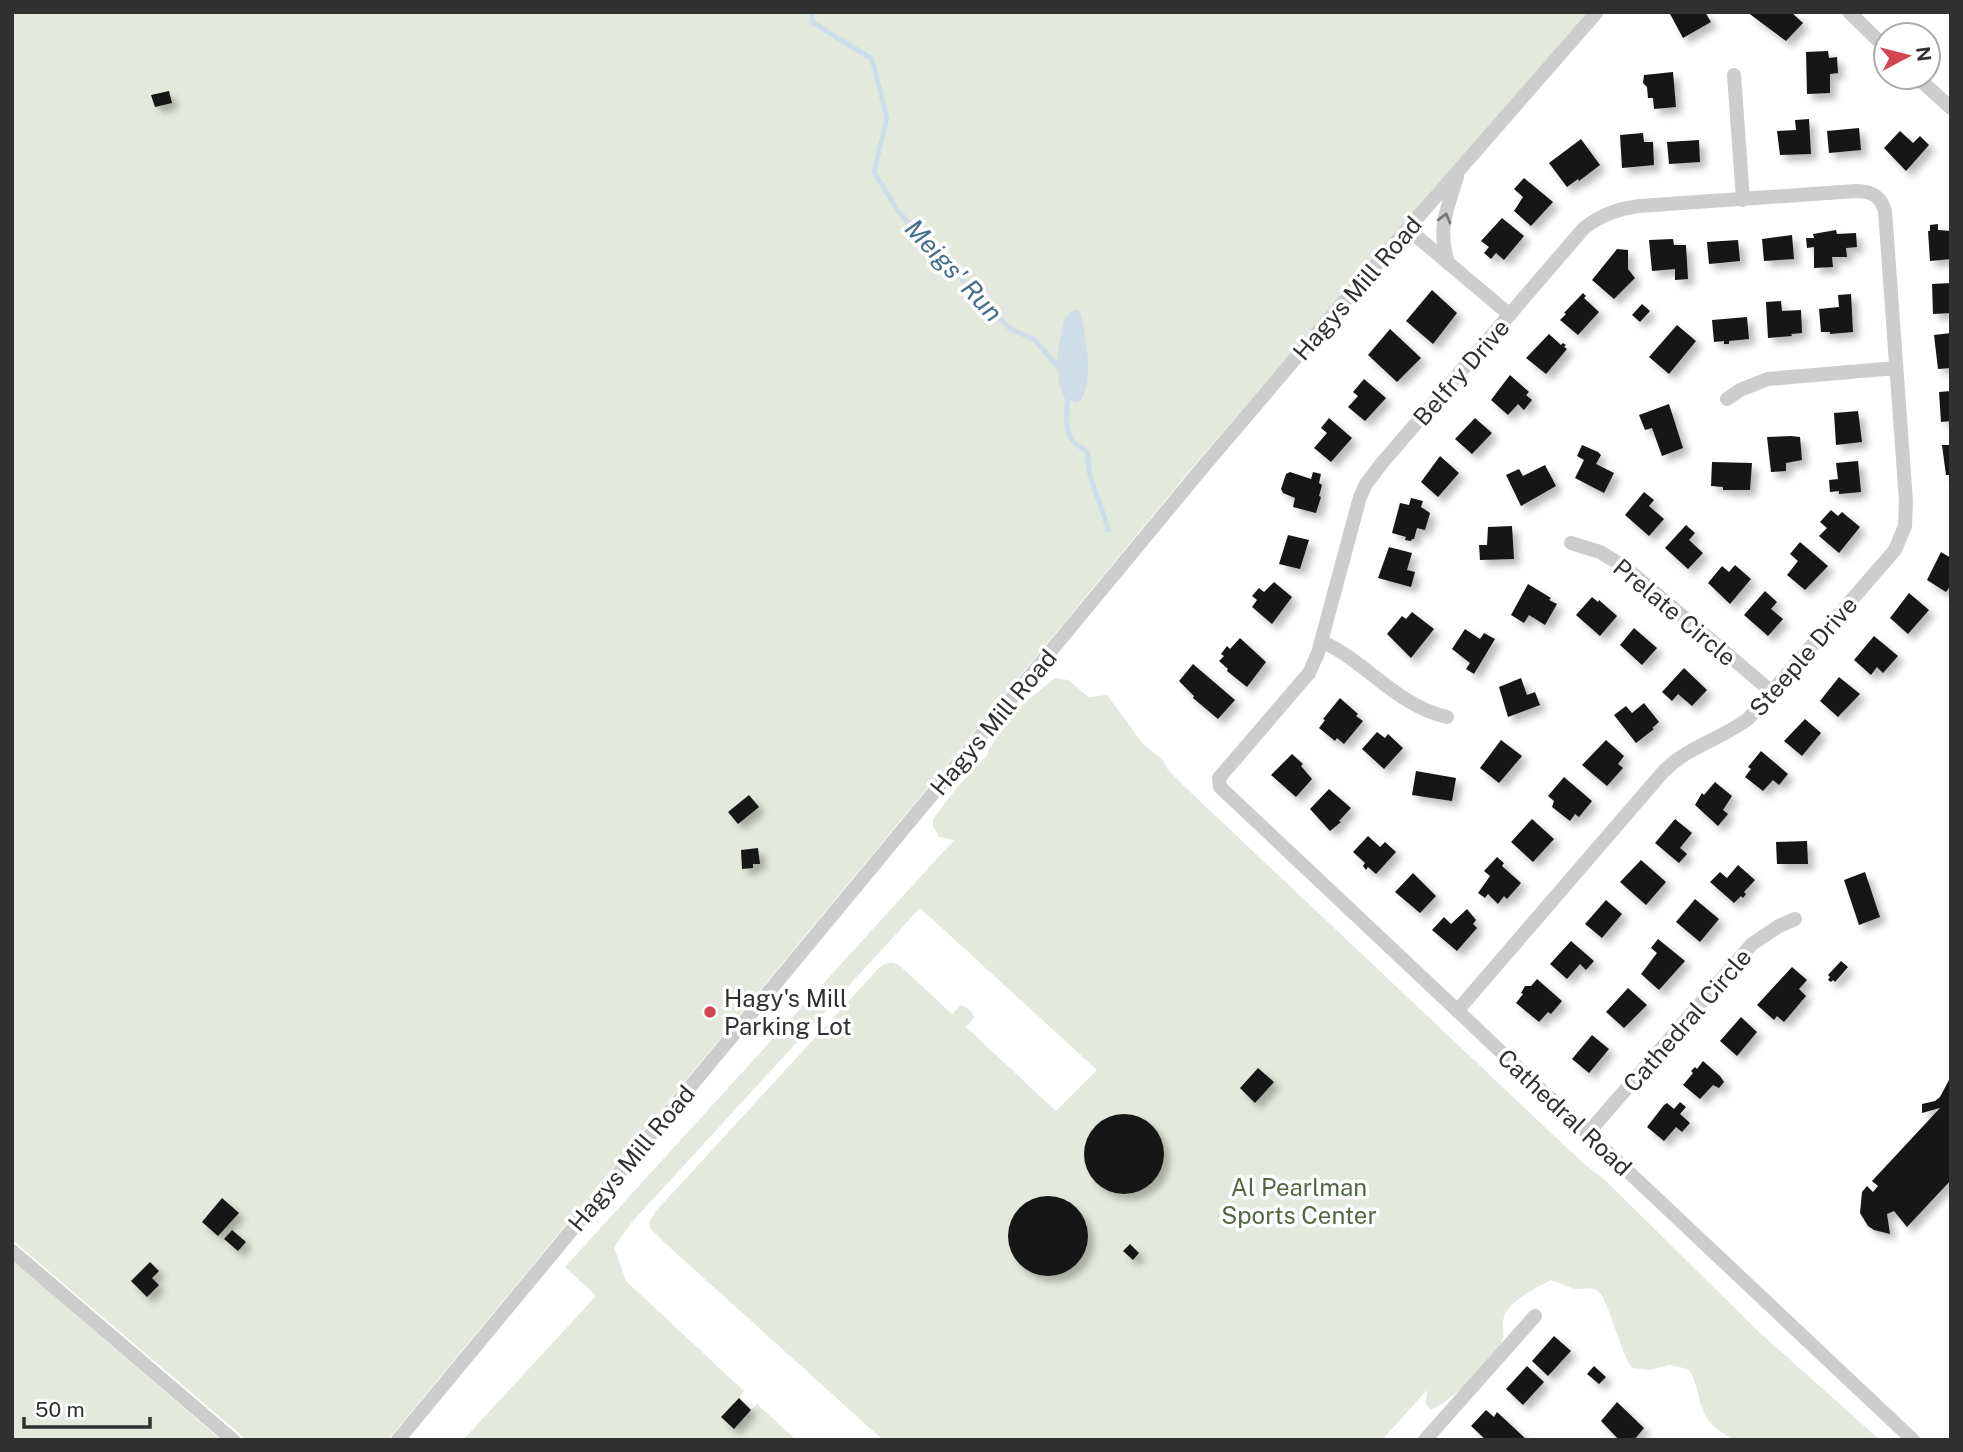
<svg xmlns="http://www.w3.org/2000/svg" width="1963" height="1452" font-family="'Public Sans',sans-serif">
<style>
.green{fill:#e3e9dd}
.water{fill:#cedee9}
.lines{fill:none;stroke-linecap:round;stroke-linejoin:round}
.stream{stroke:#cedee9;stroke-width:5}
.building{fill:#171717;filter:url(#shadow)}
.minor{stroke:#cdcdcd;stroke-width:14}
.oneway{stroke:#777}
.poi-dot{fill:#d4464f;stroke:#fff;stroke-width:2.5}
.labels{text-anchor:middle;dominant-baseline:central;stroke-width:7;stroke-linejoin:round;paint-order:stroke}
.street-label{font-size:24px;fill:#303030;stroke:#fff}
.poi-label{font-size:24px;fill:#303030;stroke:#fff;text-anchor:start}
.park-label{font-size:24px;fill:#536842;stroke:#fff}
.water-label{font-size:26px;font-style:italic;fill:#466f8b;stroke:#fff}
</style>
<defs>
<filter id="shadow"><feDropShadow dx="6" dy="6" stdDeviation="3.5" flood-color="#0004"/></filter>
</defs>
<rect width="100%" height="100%" fill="#fff"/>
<path class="green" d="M12,12h1576l-391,450 -809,978h-141l-235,-200z
M1055,678l13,2 21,17 18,-2 36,49 19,15 6,11 16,16 399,377 22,17 155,153 120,107h-146c-10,-7 -21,-11 -27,-22 -10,-15 -7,-33 -19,-49l-19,-4 -19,5 -18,-2c-12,-17 -24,-68 -33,-76 -7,-6 -14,-3 -22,-3 -9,-1 -17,-6 -26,-9 -16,9 -44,20 -48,41 -1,6 2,11 0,17 -10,26 -48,60 -72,72l-5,-6 1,-14 -45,50h-499l-217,-196 -15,-15 -2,-6 6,-11 223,-243c8,-7 13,-9 22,-3l52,48 9,-9c7,3 12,6 13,13l-8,9 90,84 41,-41 -177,-162 -288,314 -18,25 12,34 118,110 -5,7 12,12 6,-6 39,36h-333l133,-144 -31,-29 389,-427 -15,-3 -6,-11v-7l25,-33 29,-31 2,-6 28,-40z
M12,1260l209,180h-209z"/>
<path class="water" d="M1077,310l3,2c6,23 16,74 -2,91l-14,-5 -5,-17 -2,-24 7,-36 6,-9z"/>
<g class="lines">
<path class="stream" d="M812,12v10l60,37 15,59 -13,54 24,39 56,60 55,57 26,12 25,29
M1068,397c-1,14 -5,35 7,46 5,6 9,3 13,11 -2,26 15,50 20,76"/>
</g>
<path class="building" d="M1669,12h36l6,10 -28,16z
M1747,12h44l12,11 -17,18z
M1828,51l1,7 8,-1 1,16 -8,1v19l-23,1 -1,-42z
M1673,72l3,35 -22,2 -1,-11h-5l-1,-11 -4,-4 1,-8z
M169,91l3,12 -17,4 -4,-12z
M1809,119l2,35 -31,1 -3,-24 19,-1 -1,-10z
M1859,128l2,22 -32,3 -2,-22z
M1900,131l13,12 7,-7 9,9 -23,26 -22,-23z
M1643,133l1,9h9l1,23 -32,3 -2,-33z
M1581,139l19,26 -21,16 -1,-2 -11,8 -18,-24z
M1699,140l1,22 -31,2 -2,-22z
M1524,178l29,24 -22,24 -17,-15 9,-14 -9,-8z
M1502,218l22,18 -20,24 -8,-7 -5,6 -7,-6 5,-6 -8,-6z
M1938,224v6l13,1v28l-21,2 -2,-30h2v-6z
M1836,230l1,4 19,-1 1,14 -11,1 1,9h-15l1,10 -19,1v-21l-7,1 -1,-10h8l-1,-4z
M1792,235l2,24 -30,2 -2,-22z
M1673,239l1,6h12l2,34 -13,1v-11l-23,2 -3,-31z
M1738,240l2,21 -31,3 -2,-22z
M1617,249l11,1v19l7,9 -21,21 -22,-19z
M1951,283v30l-18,1 -1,-30z
M1432,290l25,23 -24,31 -27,-23z
M1583,293l3,3 -2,2 15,14 -21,23 -18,-15 6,-6 -2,-1z
M1851,294l2,38 -23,2v-2h-9l-2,-23 20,-2 -1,-12z
M1781,301l1,10 19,-1 1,23 -11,1 1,2 -24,2 -2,-36z
M1642,304l8,7 -10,11 -8,-7z
M1747,317l2,22 -20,2v3h-5v-3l-10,1 -2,-22z
M1677,325l19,16 -27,33 -20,-17z
M1390,329l31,29 -24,24 -29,-27z
M1951,333v35l-13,1 -4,-34z
M1549,334l12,11 2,-2 3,2 -2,2 3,2 -21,25 -20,-16z
M1510,375l19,17 -3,3 6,5 -8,10 -6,-6 -10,11 -17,-15z
M1364,379l22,19 -21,23 -17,-14 10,-11 -5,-4z
M1951,391v30l-10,1 -2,-30z
M1669,404l14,44 -21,8 -10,-28 -7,2 -6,-15z
M1858,411l4,31 -26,3 -2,-32z
M1329,418l23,20 -21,24 -17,-14 13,-15 -6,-5z
M1475,418l17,15 -20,21 -17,-15z
M1791,436l9,1 2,23 -16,3v8l-15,1 -4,-35z
M1582,445l16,7 3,3 -5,9 18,9 -10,20 -29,-15 9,-18 -7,-4z
M1942,445h9v30h-5z
M1440,456l19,17 -21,24 -17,-15z
M1858,461l3,31 -22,2v-3l-9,1 -1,-12 9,-1 -2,-16z
M1712,462l40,1 -2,27h-27v-3l-12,-1z
M1545,465l11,21 -35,20 -15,-31 13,-6 4,7z
M1290,472l21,7 2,-7 8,2 -2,9 3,2 -3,11 2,1 -5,16 -23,-6 2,-9 -12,-5 -2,-4 5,-15z
M1644,492l10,8 -5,6 15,13 -15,17 -24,-21z
M1411,498l12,3 -2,6 9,6 -5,17 -8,-2 -3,11h-2l-1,2 -6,-1 1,-3 -14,-4 8,-30 9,2z
M1831,510l7,6 4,-4 18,15 -21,26 -20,-17 8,-8 -7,-6z
M1686,525l9,8 -6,7 14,13 -15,16 -23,-21z
M1512,526l2,33 -34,1 -1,-15h8l1,-18z
M1288,535l21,5 -9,29 -21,-5z
M1800,542l28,24 -23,24 -18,-15 11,-14 -8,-7z
M1389,547l23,6 -5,17 8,2 -4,15 -33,-9z
M1941,552l10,6v27l-5,7 -19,-12z
M1735,565l16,14 -21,25 -22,-21 14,-17 7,6z
M1274,582l18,15 -20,27 -20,-17 5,-7 -5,-4 7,-8 5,4z
M1528,584l23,14 -2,2 8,4 -12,21 -16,-10 -5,8 -13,-8z
M1765,591l12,11 -6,7 12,10 -15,17 -24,-21z
M1909,593l20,17 -21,24 -18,-16z
M1592,597l6,5 1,-2 18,16 -17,20 -24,-21z
M1412,612l22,17 -23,29 -24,-24 15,-18 4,3z
M1634,628l23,20 -15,17 -22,-20z
M1465,629l15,10 4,-6 11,6 -21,35 -8,-5 4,-6 -18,-14z
M1874,636l24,20 -15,17 -6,-6 -6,8 -17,-15z
M1240,638l26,24 -19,25 -20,-16 1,-2 -9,-8 5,-5 -3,-2 6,-8 3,3z
M1193,664l42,36 -17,19 -25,-21 1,-2 -15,-15z
M1684,668l23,22 -15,16 -14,-12 -6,7 -10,-9z
M1839,677l21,17 -22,23 -18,-16z
M1521,678l6,17 8,-3 5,13 -32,12 -9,-30z
M1340,698l18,16 -2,2 7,5 -19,23 -7,-6 -2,3 -16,-13 6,-8 -2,-1z
M1644,703l15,19 -7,6 2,1 -18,14 -22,-28 12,-9 6,7z
M1805,719l16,14 -19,23 -18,-15z
M1377,732l8,6 3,-4 15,14 -19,21 -22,-20z
M1501,740l21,16 -23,27 -19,-15z
M1606,740l18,16 -6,8 5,4 -16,18 -25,-21z
M1761,751l27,23 -9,11 -6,-5 -10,11 -18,-14 6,-8 -3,-2z
M1292,754l11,10 -2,2 11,13 -16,18 -25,-22z
M1416,771l40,7 -4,23 -40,-6z
M1564,777l28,24 -13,16 -4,-3 -5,7 -18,-14 2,-6 -6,-5z
M1715,782l17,14 -9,14 5,4 -10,12 -23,-21 7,-12 2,2z
M1329,789l22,19 -12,13 2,1 -11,9 -20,-22z
M749,795l10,12 -21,17 -10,-12z
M1532,819l22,20 -21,23 -22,-20z
M1675,819l17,14 -12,15 7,6 -8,9 -24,-20z
M1368,836l12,11 5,-5 11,10 -20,22 -8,-7 -2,3 -3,-4 2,-3 -12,-11z
M1807,841l1,23h-31l-1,-22z
M758,848l2,16h-7v4l-11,1 -1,-19z
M1497,857l7,6 -2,3 19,17 -14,16 -3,-3 -6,8 -10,-10 -3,4 -7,-5 12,-17 -6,-5z
M1641,860l25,22 -20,23 -26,-23z
M1738,865l17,15 -11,12 2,2 -3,4 -2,-2 -7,7 -24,-21 10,-10 7,6z
M1865,872l15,45 -21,8 -15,-45z
M1413,873l23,23 -16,17 -25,-21z
M1695,899l24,20 -19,23 -24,-20z
M1606,900l16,14 -20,24 -17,-14z
M1467,909l9,11 -3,4 4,4 -20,23 -25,-21 12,-13 7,7z
M1658,939l27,22 -26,29 -18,-16 16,-21 -6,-5z
M1571,941l23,20 -8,9 -6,-6 -13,15 -17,-15z
M1841,961l7,6 -13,15 -2,-2 -2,2 -3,-2 2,-3 -2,-2z
M1792,967l15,13 -8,9 7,7 -22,26 -7,-6 -3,4 -17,-15z
M1537,979l25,22 -11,13 -3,-2 -9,10 -23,-19 7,-9 -2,-1 4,-7h6z
M1628,988l19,17 -23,23 -18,-16z
M1741,1017l16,15 -20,24 -17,-15z
M1592,1035l17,14 -20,24 -17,-14z
M1703,1061l17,15 4,6 -5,6 -6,-3 -13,14 -17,-14 10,-12 -2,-2 4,-4 2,2z
M1258,1068l16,14 -19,21 -15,-15z
M1950,1078l1,102 -44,47 -13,-16 -7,3 3,20 -16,-4 -6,-4 -8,-13 2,-21 5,-6 6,6 5,-6 -6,-5 68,-73 -18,5v-9l13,-3 5,-4z
M1680,1102l6,5 -6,7 10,9 -8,9 -6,-5 -12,14 -17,-14 17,-22 3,-2 7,6z
M1084 1154a40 40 0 1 1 80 0a40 40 0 1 1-80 0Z
M1008 1236a40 40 0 1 1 80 0a40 40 0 1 1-80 0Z
M222,1198l17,15 -21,23 -16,-14z
M232,1230l14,12 -8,9 -14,-12z
M1130,1244l9,9 -6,7 -10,-9z
M150,1262l9,9 -7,7 7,7 -12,12 -16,-16z
M1554,1336l17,15 -23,25 -16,-15z
M1527,1366l17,16 -21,23 -17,-16z
M1594,1366l12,11 -7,7 -12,-10z
M739,1398l12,12 -17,19 -13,-12z
M1617,1402l27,26 -10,12h-15l-18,-19z
M1486,1410l8,7 3,-5 30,28h-41l-15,-14z"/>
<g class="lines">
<path class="minor" d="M1849,12l37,36
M1734,75l9,125
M1917,77l34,31
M1408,229l102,86
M1448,263c-11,-34 -1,-53 9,-86
M1727,399l13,-9 28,-11 128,-11
M1571,543l29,9 25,15 148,126
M1321,641c46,21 76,65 126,76
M1457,1011l206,-239c24,-25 58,-33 85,-53l147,-169 10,-24 1,-25 -21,-290c-4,-15 -14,-20 -29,-20l-217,15c-22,3 -38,9 -55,22l-202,235 -16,21 -6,13 -42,156 -9,20 -90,105 1,9c231,218 462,435 693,653
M1588,1133l164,-189 27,-18 16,-7
M12,1251l221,189
M398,1440l805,-973 126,-148 268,-307
M1425,1440l110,-124"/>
</g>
<defs><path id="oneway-chevron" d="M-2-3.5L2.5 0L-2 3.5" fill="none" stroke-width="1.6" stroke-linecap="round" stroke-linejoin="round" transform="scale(1.75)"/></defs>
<use class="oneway" href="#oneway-chevron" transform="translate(1445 218) rotate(-75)"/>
<circle class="poi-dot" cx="710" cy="1012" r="7"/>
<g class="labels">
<g class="street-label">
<text transform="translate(1357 288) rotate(-49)">Hagys Mill Road</text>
<text transform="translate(1461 372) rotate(-49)">Belfry Drive</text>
<text transform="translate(1675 612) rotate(40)">Prelate Circle</text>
<text transform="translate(1803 656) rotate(-49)">Steeple Drive</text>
<text transform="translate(993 722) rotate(-50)">Hagys Mill Road</text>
<text transform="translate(1687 1020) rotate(-49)">Cathedral Circle</text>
<text transform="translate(1565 1112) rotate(43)">Cathedral Road</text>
<text transform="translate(631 1158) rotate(-50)">Hagys Mill Road</text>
</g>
<g class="poi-label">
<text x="724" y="998">Hagy's Mill<tspan x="724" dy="28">Parking Lot</tspan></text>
</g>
<g class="park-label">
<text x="1299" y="1187">Al Pearlman<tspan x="1299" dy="28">Sports Center</tspan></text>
</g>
<g class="water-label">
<text transform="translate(954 270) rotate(47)">Meigs' Run</text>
</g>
</g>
<rect width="1963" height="1452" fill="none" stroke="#303030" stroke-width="28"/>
<g transform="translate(1907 56) rotate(83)"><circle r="33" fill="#ffffff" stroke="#acacac" stroke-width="2"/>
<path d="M0-5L12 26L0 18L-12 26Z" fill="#d4464f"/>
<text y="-10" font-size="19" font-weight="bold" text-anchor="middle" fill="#303030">N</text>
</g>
<path d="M24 1417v10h126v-10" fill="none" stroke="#303030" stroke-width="3.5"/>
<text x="35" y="1417" font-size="21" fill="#303030" stroke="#ffffff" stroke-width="5" paint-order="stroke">50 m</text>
</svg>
